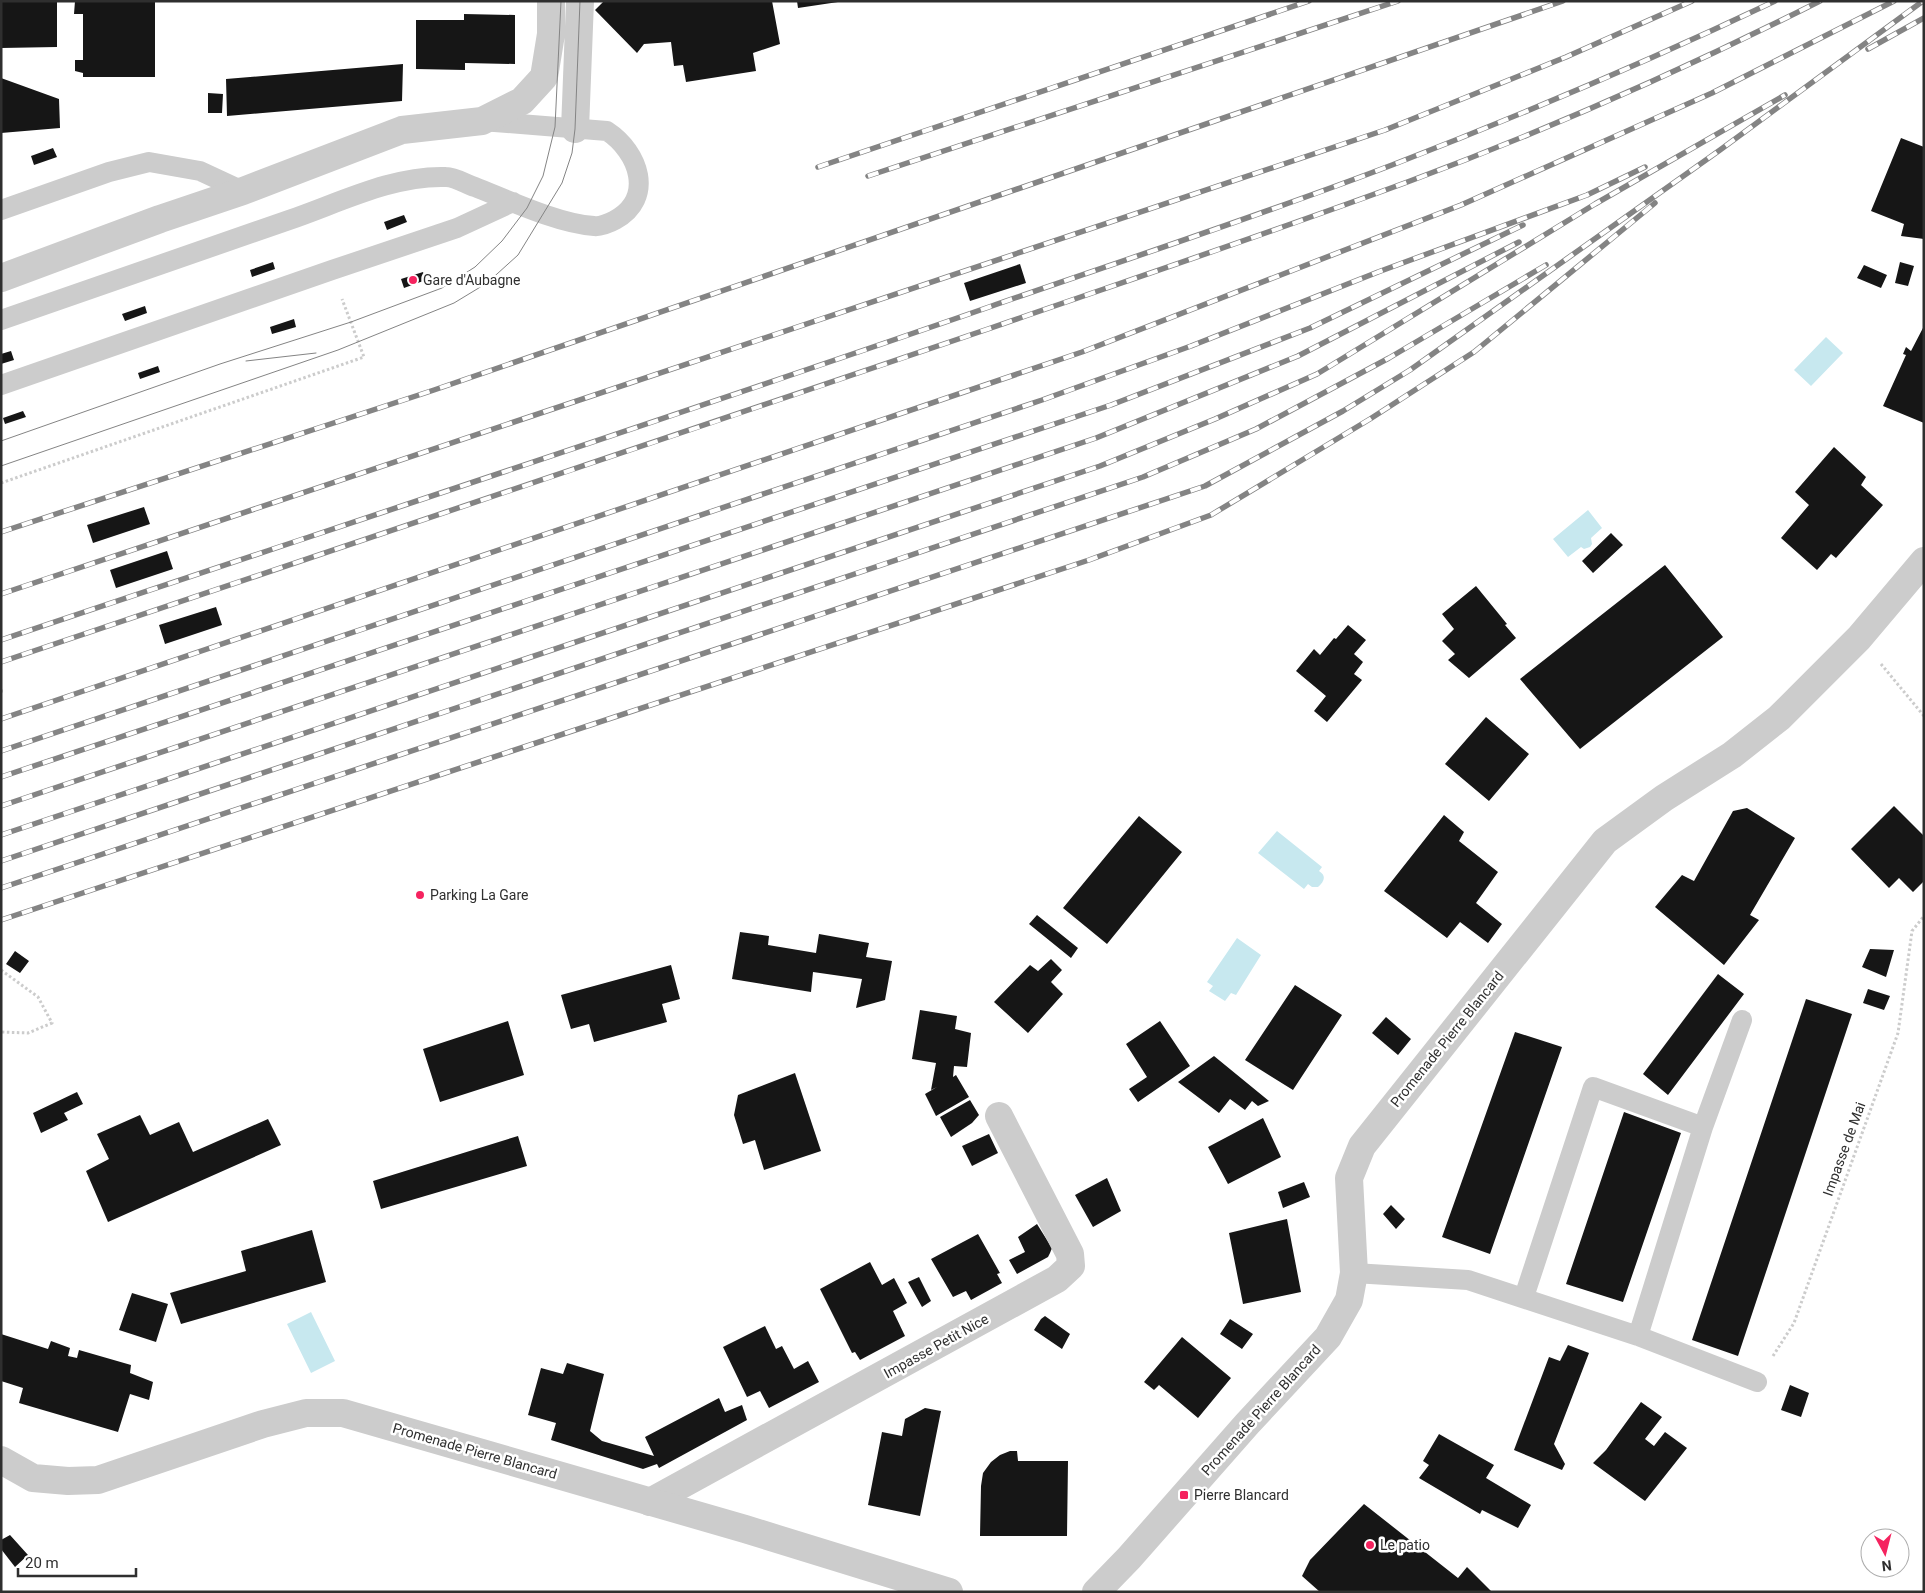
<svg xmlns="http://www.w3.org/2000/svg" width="1925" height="1593" font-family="Roboto,sans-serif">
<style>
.water{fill:#c7e8ef}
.building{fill:#161616}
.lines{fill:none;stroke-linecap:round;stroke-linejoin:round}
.path{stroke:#ccc;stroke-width:3;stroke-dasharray:2.5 2.5;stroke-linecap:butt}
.service{stroke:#ccc;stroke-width:20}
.minor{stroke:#ccc;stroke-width:28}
.tertiary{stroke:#ccc;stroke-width:28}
.tram{stroke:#848484;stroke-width:1}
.rail-casing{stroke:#848484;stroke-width:5.5}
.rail{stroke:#fff;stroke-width:4;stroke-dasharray:11;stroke-linecap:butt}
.poi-dot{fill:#f5235f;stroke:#fff;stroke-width:2}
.labels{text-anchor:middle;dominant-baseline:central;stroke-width:5;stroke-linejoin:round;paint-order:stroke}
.poi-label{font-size:14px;fill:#2f2f2f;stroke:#fff;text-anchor:start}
.street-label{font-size:14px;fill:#2f2f2f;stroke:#fff}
</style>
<rect width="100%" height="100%" fill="#fff"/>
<path class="water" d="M1826,337l17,16 -32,33 -17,-16z
M1588,510l14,18 -11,10 1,6 -2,3 -6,2 -3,-2 -13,10 -15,-18z
M1277,831l45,36 -3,4c8,5 5,11 -1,16h-6l-4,-3 -4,5 -46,-36z
M1237,938l24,17 -25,40 -5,-2 -6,8 -16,-10 4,-5 -6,-4z
M311,1312l24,49 -24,12 -24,-49z"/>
<path class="building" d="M1,1h56v46l-56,1z
M75,1h80v76h-72v-4l-8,-2v-11h8v-46h-9z
M604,1h168l8,43 -27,9 3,18 -70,11 -3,-17 -9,1 -3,-24 -27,2 -7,9 -42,-43z
M797,1h41v1l-40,6z
M464,14l51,1v49l-50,-1v7l-49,-1v-49h48z
M403,64l-1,37 -175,15 -1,-37z
M1,78l58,21 1,29 -59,5z
M208,93l15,1 -1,19h-14z
M1901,138l23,9v92l-23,-3 3,-12 -33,-13z
M53,148l4,9 -23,8 -3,-9z
M404,215l3,7 -20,8 -3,-8z
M273,262l2,7 -23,8 -2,-7z
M1900,262l14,4 -6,20 -13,-3z
M1020,264l6,19 -56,18 -6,-18z
M1864,265l23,10 -6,13 -24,-10z
M423,272l3,8 -22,8 -3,-9z
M145,306l2,7 -22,8 -3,-7z
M294,319l2,8 -24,7 -2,-7z
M1924,326v97l-41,-17 23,-51 -3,-1 3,-7 5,4z
M11,351l3,9 -13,4v-10z
M158,366l2,6 -20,7 -2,-6z
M23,411l3,6 -21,7 -2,-6z
M1834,447l32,30 -5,8 22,20 -47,53 -5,-4 -14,16 -36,-32 28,-33 -14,-13z
M144,507l6,17 -57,19 -6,-18z
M1611,533l12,12 -30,28 -11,-12z
M167,551l6,18 -57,19 -6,-18z
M1665,565l58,72 -143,112 -60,-70z
M1476,586l31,38 -2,1 11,13 -47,40 -21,-18 7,-6 -13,-13 12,-12 -12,-15z
M216,607l6,18 -57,19 -6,-19z
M1348,625l18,15 -12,14 9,8 -9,12 8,6 -35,42 -13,-11 12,-15 -30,-25 18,-22 6,6 14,-17 2,1z
M1486,717l43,37 -40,47 -44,-37z
M1894,806l30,30v45l-11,11 -14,-14 -10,10 -38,-39z
M1747,808l48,30 -45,77 9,5 -35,45 -69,-58 27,-32 12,6 39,-70z
M1444,815l20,17 -5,9 39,31 -22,31 26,21 -14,19 -28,-21 -13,16 -63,-47z
M1139,816l43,36 -75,92 -44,-36z
M1037,915l41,33 -7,10 -42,-34z
M740,932l29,4 -1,9 48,8 3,-19 50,9 -3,14 26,4 -7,39 -29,8 6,-29 -49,-7 -2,20 -79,-13z
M1870,949l24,1 -8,27 -24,-10z
M15,951l14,10 -9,12 -14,-9z
M1051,959l11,11 -11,12 12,12 -35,39 -34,-31 36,-37 8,6z
M671,965l9,34 -18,5 5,18 -73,20 -5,-18 -18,5 -10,-34z
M1718,974l26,20 -76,101 -25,-21z
M1295,985l47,30 -49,75 -48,-30z
M1868,989l22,7 -6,14 -21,-7z
M1806,999l46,15 -114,342 -46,-16z
M920,1010l37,6 -2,13 16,4 -4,34 -13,-1 -1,11 3,-2 13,22 -33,19 -11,-22 12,-7 -6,3 5,-27 -24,-4z
M1386,1017l25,22 -13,16 -26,-22z
M508,1021l16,54 -84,27 -17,-53z
M1160,1021l30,45 -52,36 -9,-13 18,-12 -21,-33z
M1515,1032l47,15 -72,207 -48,-17z
M1214,1056l55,45 -11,5 -6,-5 -7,9 -15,-11 -11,14 -41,-31z
M795,1073l26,78 -57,19 -9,-30 -12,4 -9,-29 4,-20z
M77,1092l6,12 -19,9 4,7 -27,13 -8,-20z
M970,1100l9,15 -7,8 -21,14 -11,-20z
M1624,1112l57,21 -58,169 -57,-18z
M140,1115l10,20 29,-13 14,30 75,-33 13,26 -173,77 -22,-51 23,-12 -12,-25z
M1263,1118l18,39 -53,27 -20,-37z
M989,1134l9,19 -26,13 -10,-20z
M518,1136l9,30 -146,43 -8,-28z
M1107,1178l14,33 -28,16 -18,-32z
M1304,1182l6,15 -27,11 -5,-16z
M1391,1205l14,14 -9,10 -13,-15z
M1287,1219l14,73 -58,12 -14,-71z
M1037,1224l15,24 -2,5 -2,4 -31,17 -8,-14 16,-8 -7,-15z
M312,1230l14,52 -145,42 -11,-31 76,-22 -5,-20z
M978,1234l22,39 -3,1 5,9 -31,17 -5,-9 -13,6 -22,-38z
M870,1262l12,23 12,-7 13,25 -14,8 12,25 -45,24 -5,-8 -3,1 -32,-64z
M919,1277l12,24 -9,6 -14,-25z
M132,1293l36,11 -12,38 -37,-12z
M1045,1316l25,18 -8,15 -28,-19 7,-11z
M1230,1319l23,15 -11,15 -22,-15z
M765,1326l11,23 6,-3 12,23 14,-8 11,21 -50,26 -9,-17 -13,6 -24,-50z
M1,1334l47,15 3,-8 19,7 -2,8 9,2 2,-8 52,15 -1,8 23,9 -4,18 -19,-6 -12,38 -99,-29 4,-15 -22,-7z
M1182,1337l49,41 -33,40 -39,-33 -5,5 -10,-8z
M1568,1345l21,8 -35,91 11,20 -3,6 -48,-20 35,-93 11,4z
M567,1363l37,11 -14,57 12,10 52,15 -9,-19 74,-39 6,14 17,-7 5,15 -88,48 -2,-4 -14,5 -92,-29 5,-17 -28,-8 13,-47 22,6z
M1790,1385l19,8 -8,24 -20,-7z
M1641,1402l21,15 -17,22 9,7 11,-14 22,16 -42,53 -52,-38 13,-13z
M925,1408l16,3 -21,105 -52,-11 14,-73 20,4 3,-17z
M1439,1434l55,31 -8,13 45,27 -13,23 -36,-18 -2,4 -61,-36 10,-13 -6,-4z
M1010,1451h7l1,10h50l-1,75h-87l1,-50 2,-13 8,-11 9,-7z
M1364,1504l94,74 9,-11 25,25h-172l-18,-16 8,-16z
M10,1535l18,20 -13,12 -14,-18v-9z"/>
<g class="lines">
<path class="path" d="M1,483l363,-126 -22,-58
M1881,664l43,52
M1,691h2
M1,970l37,27 14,26 -24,10 -27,-1
M1773,1356l21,-33 104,-290 14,-102 12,-15"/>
<path class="service" d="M1,210l108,-38 40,-10 51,9 43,20
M1,320c96,-33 192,-66 288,-100 50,-17 104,-45 157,-43 9,0 20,7 29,10 33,13 84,37 119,39 5,1 16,-3 21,-6 40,-22 24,-68 -8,-89l-125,-10
M1,385l331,-115 125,-42 56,-26
M1354,1273l114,7 170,56 119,46
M1524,1297l69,-210 110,40
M1638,1336l65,-209 39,-107"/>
<path class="minor" d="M575,129l5,-128
M1,278l159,-59 83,-28 159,-61 80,-9 40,-20 22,-24 7,-43v-33
M650,1502l407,-223 14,-13 -1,-12 -71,-138"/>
<path class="tertiary" d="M1,1460l32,18 35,3 30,-1 165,-56 43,-11h37l402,116 204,63
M1096,1592l33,-34 118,-134 81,-87 21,-37 5,-27 -5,-95 13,-32 243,-305 59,-43 68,-43 47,-37 80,-80 65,-77"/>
<path class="tram" d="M246,361l70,-8
M1,441l219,-77 131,-42 91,-34 33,-21 27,-26 25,-33 16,-32 12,-49 6,-126
M1,466l337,-116 116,-47 33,-20 31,-28 44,-72 10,-30 3,-24 5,-128"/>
<g class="rail-casing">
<path id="rail" d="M1868,49l56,-31
M818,167l491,-166
M868,176l530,-175
M1,532l433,-142 1129,-389
M1,594l1384,-464 181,-73 126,-56
M1,640c330,-111 660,-219 988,-333 135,-47 270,-91 403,-142 129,-50 257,-104 383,-164
M1,662c329,-111 658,-221 987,-333 141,-49 282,-96 422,-148 140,-52 277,-113 410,-180
M1,719l1081,-367 379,-147 251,-112 182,-92
M1,751l1041,-351 149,-54 187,-74 209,-77 58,-28
M1,777l1110,-372 199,-77 213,-103
M1,806l1095,-368 202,-82 221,-114
M1,835l1099,-369 115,-47 102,-45 278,-170 190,-109
M1,861l1142,-384 113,-48 133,-71 157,-93
M1,888l1204,-402 138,-75 67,-41 310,-220 203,-149
M1,920l1088,-360 122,-45 159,-96 104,-67 181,-149"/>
</g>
<use href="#rail" class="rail"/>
</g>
<g class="poi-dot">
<circle cx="413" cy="280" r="5"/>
<circle cx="420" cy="895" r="5"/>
<rect x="1179" y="1490" width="10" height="10" rx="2.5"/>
<circle cx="1370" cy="1545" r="5"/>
</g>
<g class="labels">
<g class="poi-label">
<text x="423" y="280">Gare d'Aubagne</text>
<text x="430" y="895">Parking La Gare</text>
<text x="1194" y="1495">Pierre Blancard</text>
<text x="1380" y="1545">Le patio</text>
</g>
<g class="street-label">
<text transform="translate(1447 1039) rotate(-51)">Promenade Pierre Blancard</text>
<text transform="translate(1844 1149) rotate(-70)">Impasse de Mai</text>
<text transform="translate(936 1346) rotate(-29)">Impasse Petit Nice</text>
<text transform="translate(1261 1410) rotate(-48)">Promenade Pierre Blancard</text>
<text transform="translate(475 1451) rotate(16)">Promenade Pierre Blancard</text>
</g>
</g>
<rect width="1925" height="1593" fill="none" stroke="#2f2f2f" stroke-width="5"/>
<g transform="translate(1885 1553) rotate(173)"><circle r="24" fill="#ffffff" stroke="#acacac"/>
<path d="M0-4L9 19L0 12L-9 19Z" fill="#f5235f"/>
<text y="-8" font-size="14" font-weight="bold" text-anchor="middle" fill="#2f2f2f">N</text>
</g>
<path d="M18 1568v8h118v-8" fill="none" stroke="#2f2f2f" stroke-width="2.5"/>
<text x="25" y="1568" font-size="15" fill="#2f2f2f" stroke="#ffffff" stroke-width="4" paint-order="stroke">20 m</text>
</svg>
